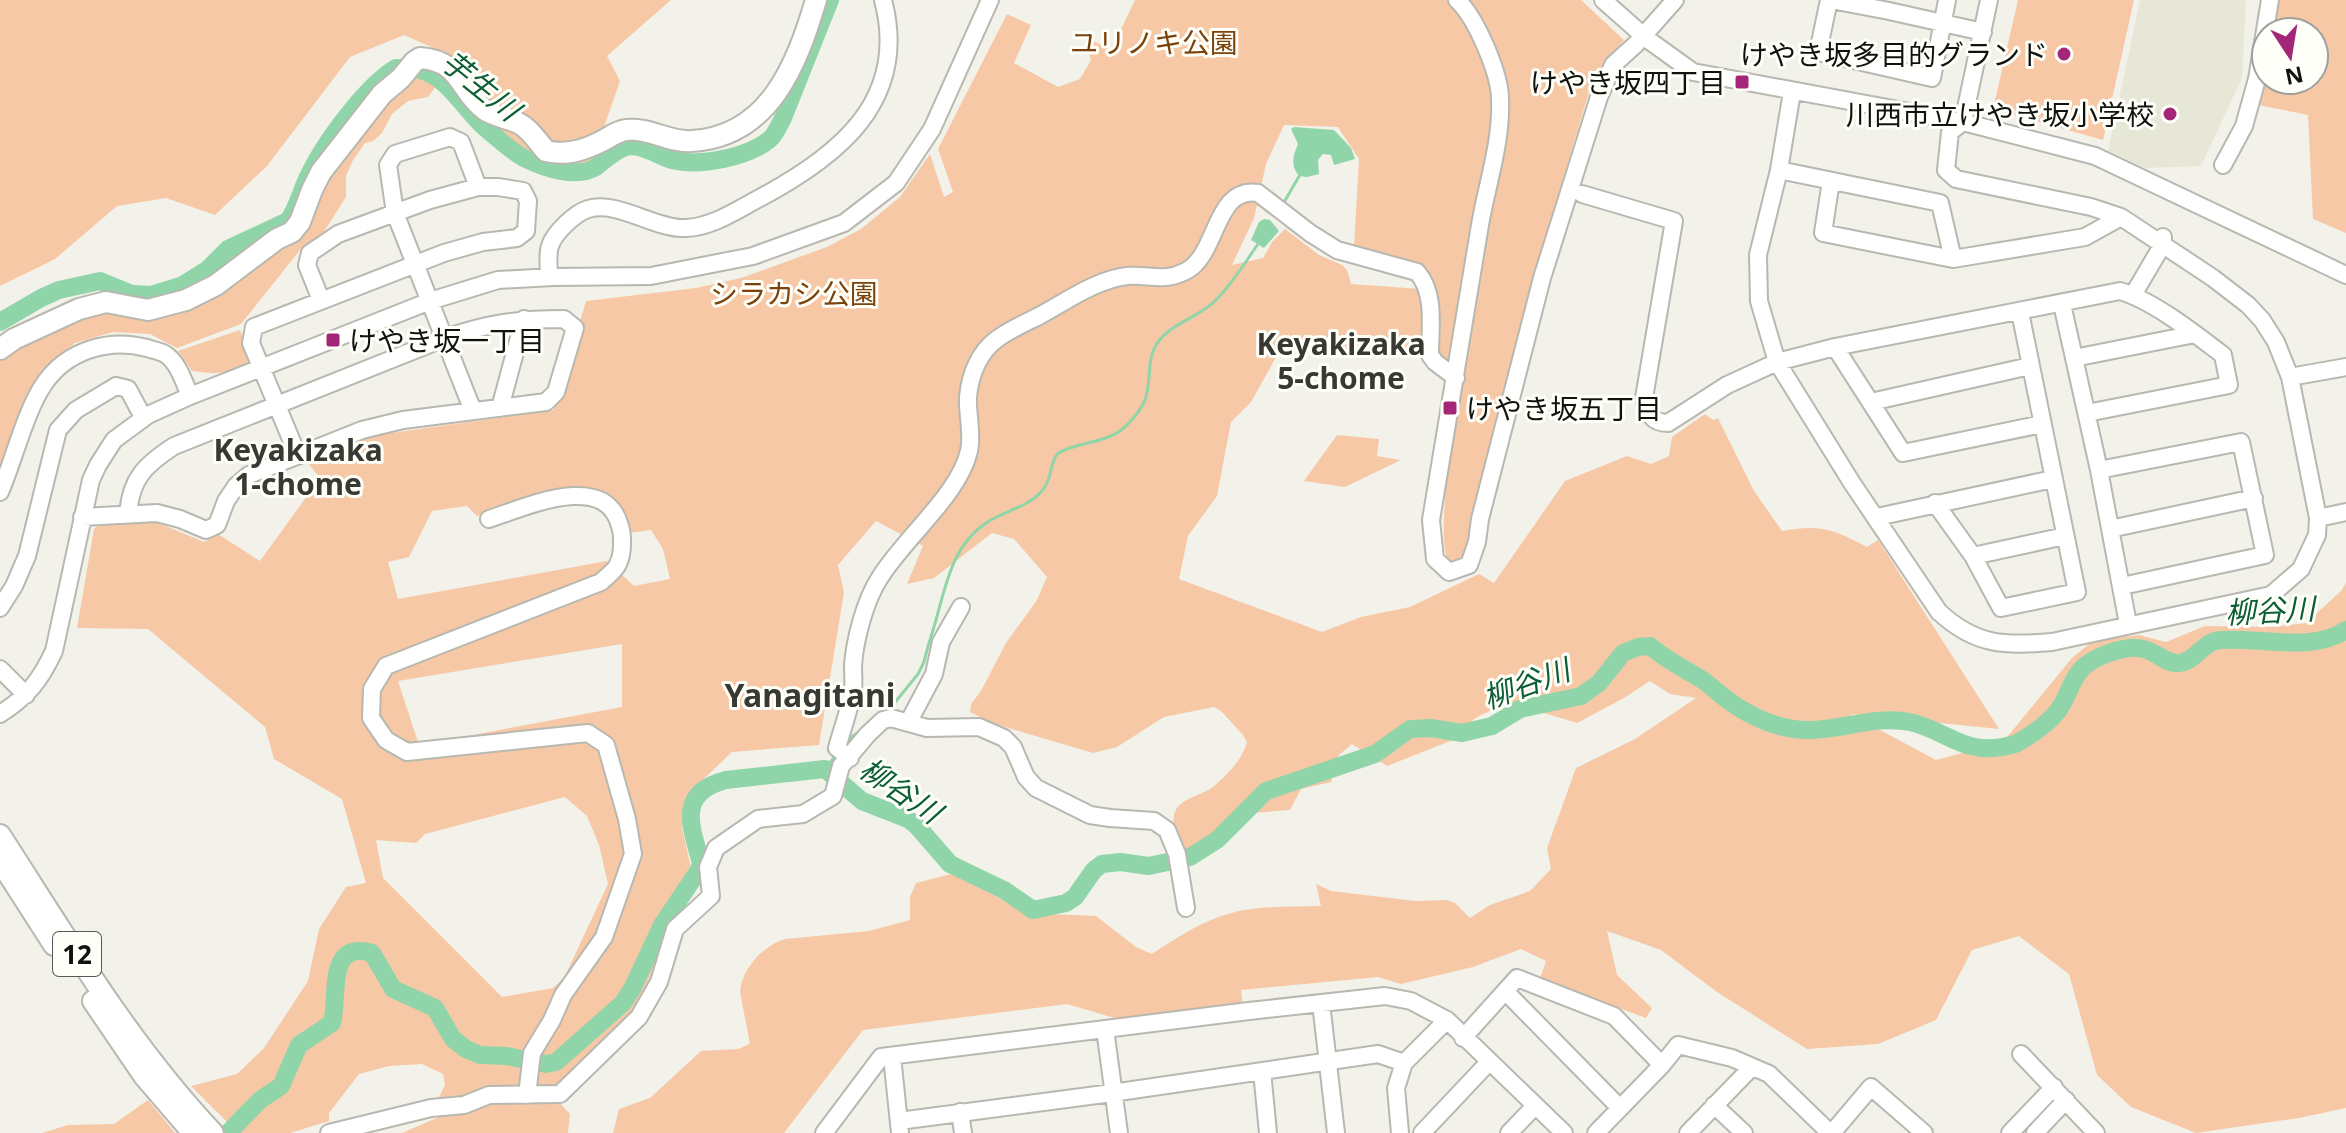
<svg xmlns="http://www.w3.org/2000/svg" width="2346" height="1133" font-family="'Noto Sans','Noto Sans JP',sans-serif">
<style>
.built{fill:#e7e7d8}
.green{fill:#f7c8a5;fill-rule:evenodd}
.water{fill:#90d5a9}
.lines{fill:none;stroke-linecap:round;stroke-linejoin:round}
.stream{stroke:#90d5a9;stroke-width:3}
.river{stroke:#90d5a9;stroke-width:18}
.minor-casing{stroke:#b8b8b0;stroke-width:20}
.major-casing{stroke:#b8b8b0;stroke-width:24}
.minor{stroke:#fff;stroke-width:16}
.major{stroke:#fff;stroke-width:20}
.poi-dot{fill:#a42679;stroke:#fffffa;stroke-width:3}
.labels{text-anchor:middle;dominant-baseline:central;stroke-width:6;stroke-linejoin:round;paint-order:stroke}
.shield{fill:#fffffa;stroke:#585855;stroke-width:2}
.shield-label{font-size:26px;font-weight:bold;fill:#11110e}
.park-label{font-size:28px;fill:#7a430c;stroke:#fffffa}
.poi-label{font-size:28px;fill:#11110e;stroke:#fffffa;text-anchor:end}
.water-label{font-size:30px;font-style:italic;fill:#0c5e36;stroke:#fffffa}
.neighbourhood-label{font-size:30px;font-weight:bold;fill:#393933;stroke:#fffffa}
.quarter-label{font-size:32px;font-weight:bold;fill:#393933;stroke:#fffffa}
</style>
<rect width="100%" height="100%" fill="#f2f2ea"/>
<path class="built" d="M2140,0h106l-4,78 -41,88 -56,2 -37,-17z"/>
<path class="green" d="M0,0h671l-64,56 13,25 -30,87 -70,-13 -34,-33 -20,-3 -24,-41 -14,19 -20,4 -16,13 -10,19 -9,8 -8,2 -12,17 -7,16v21l-23,36 -23,17 -59,74 -64,24 -27,-14 -37,-2 -38,11 -35,29 -40,92v-107l78,-44 120,-12 7,-23 46,-37 37,-13 46,-68 38,-48 39,-32 16,-4 16,-10 2,-13 -41,-18 -54,22 -83,109 -52,49 -49,-17 -49,8 -62,53 -55,27z
M1135,0h446l43,40 -30,36 -62,205 -69,278 -6,3 -8,-1c-16,-21 9,-162 13,-195l-24,-6 -4,-69 -6,-18 -74,-26 5,-88 -21,-32 -54,-2 -18,39 -12,54 -22,47 31,-7 9,-16 13,-13 34,26 23,10 5,5 4,14 70,5 3,64 -89,-1 -1,-12 -31,4 -24,8 -28,50 -20,20 -14,74 -29,40 -9,43 143,53 39,-15 49,-10 69,-33 15,9 71,-102 62,-25 24,8 18,-8 3,-19 33,-23 8,6 5,-2 36,73 28,40c38,-7 52,-2 85,16l11,-7 121,189 -149,-15 86,46 67,-18 69,-84 22,-18 45,-5 27,7 39,-16 67,1 34,-4 35,-32 5,-8v525l-47,10 -103,15 -65,-26 -34,-32 -28,-101 -50,-38 -47,14 -36,70 -58,24 -71,5 -90,-57 -56,-42 -54,-19 10,44 35,33 -6,10 -106,-39 6,-18 -25,-12 -48,18 -72,17 -23,-7 -137,13 2,18 -125,11 -51,-15 -204,26 -79,103h-171l6,-24 31,-11 51,-47 37,-2 12,-5 -10,-52c2,-24 23,-46 45,-53l84,-8 41,-11v-23l6,-14 35,-9h10l62,39 73,3 40,31 16,7c24,-16 48,-32 76,-40 30,-9 62,-7 93,-8l-5,-22 15,7 84,10 32,-1 8,3 15,15 20,-13 40,-14 21,-22 -4,-21 29,-80 59,-29 61,-41 -26,-4 -20,-13 -26,17 -47,25 -68,-21 -34,16 -22,22 -66,26 -35,-22 -13,11 -8,27 -30,7 -11,21 -39,3 -7,4 -14,20 -26,16 -25,-1c-2,-11 -7,-26 -5,-37 3,-17 29,-19 40,-29 14,-12 28,-26 33,-44l-4,-7 -22,-24 -7,-4 -50,10 -47,30 -24,6 -98,-29 -25,-12 1,-8 10,-13 25,-48 31,-43 10,-23 -33,-38 -22,-6 -58,45 -27,6 16,-38 -47,-25 -38,44 6,27 -25,153 -87,7 -41,39 -9,37 13,58 -30,55 -30,71 -80,77 -100,12 -17,-2 7,-14 -2,-11 -21,-10 -33,2 -30,8 -30,39v8l-39,12h-52l-47,-47 46,-12 27,-26 44,-67 11,-52 27,-42 20,-4 -24,-84 -68,-40 -9,-32 -117,-98 -71,-1 17,-99 6,-5 56,-2 48,20 14,-8 42,27 60,-83 -13,-16 62,-26 185,-26 32,-109 110,-13 45,-10 86,-31 34,-18 39,-32 30,-43 14,43 9,-5 -15,-43 69,-135 24,11 -17,38 44,24 22,-8 11,-19 -7,-24 27,14zM577,491l30,4 17,20 3,18 24,-3 12,19 7,30 -36,7 -27,-25 -209,38 -10,-37 21,-5 23,-46 35,-5 10,10zM622,644v63l-203,38 -21,-64zM565,797l22,19 12,29 9,39 -44,94 -11,10 -51,9 -119,-119 -7,-38 40,3 9,-9z
M2018,0h116l-31,140 -110,-31z
M2275,0h71v233l-33,-14 -5,-104 -54,-11 12,-60v36h48v-48h-45z
M240,330l11,28c-14,18 -39,16 -59,13l-14,-20z
M1337,435l42,4 -2,17 24,4 -56,27 -41,-6z
M148,1100l27,33h-133l26,-8 46,-1z
M489,1102l71,1 10,11 -2,19h-166l37,-16z"/>
<path class="water" d="M1294,127l40,3 17,18 4,11 -21,6 -3,-10 -8,-1 -5,6 1,14 -12,3 -8,-1c-9,-11 -6,-20 -1,-32l-7,-15z
M1264,219l6,1 9,11 -15,17 -13,-8 8,-18z"/>
<g class="lines">
<path class="stream" d="M1283,204l18,-31
M888,711l30,-37 6,-12c3,-14 8,-28 12,-42 10,-36 17,-75 50,-97 17,-12 40,-15 54,-30 12,-11 9,-27 17,-39 20,-13 47,-9 68,-27 8,-8 18,-20 21,-30 5,-16 1,-33 8,-48 11,-25 44,-30 62,-49 17,-17 30,-39 44,-59
M846,741l17,-12
M825,769l12,-15"/>
<path class="river" d="M0,322l41,-24 18,-8 41,-9 32,13 19,1 32,-10 24,-15 21,-21 60,-28c10,-14 13,-31 21,-46 15,-32 57,-89 87,-107 7,0 16,0 24,2 25,5 45,39 63,56 8,7 34,29 43,33 18,9 51,20 70,8 9,-7 19,-17 30,-20 15,-4 32,9 46,13 28,7 77,-3 98,-21 6,-5 9,-14 13,-21l47,-118
M228,1133l32,-33 21,-14 18,-41 33,-22c7,-28 -6,-83 40,-70l21,36 42,19 18,31 13,10 14,6 27,1 39,8 10,-2 67,-59 10,-16 29,-62 37,-55 2,-7c-10,-37 -25,-70 25,-83l99,-11 37,32 46,18 9,7 33,38 54,26 29,20 33,-7 9,-6 19,-27 8,-6 18,-2 29,4 41,-9 27,-17 49,-49 109,-37 35,-25 21,-1 31,5 30,-7 28,-17 61,-13 18,-13 24,-30 15,-6 12,-1c16,14 33,22 51,33 7,4 12,10 19,15 24,20 56,36 88,36 34,0 68,-15 102,-8 35,8 53,32 92,25 5,-1 12,-2 17,-5 12,-7 29,-19 38,-30 9,-11 12,-25 20,-37 8,-15 36,-25 53,-27 23,-3 35,18 50,15 17,-3 23,-22 41,-23 39,-3 91,13 125,-10"/>
<g class="minor-casing">
<path id="minor" d="M1457,0c19,17 43,74 43,99 2,42 -13,85 -20,126 -16,98 -32,196 -49,295l4,39 14,13 20,-7 8,-23 3,-23 62,-241 57,-181 14,-32 23,-21 39,-44
M1603,0l44,39 46,33 270,50 132,34 251,119
M1829,0l-11,52 114,26 15,-78
M1831,0l58,11 94,21
M1792,92l-13,78 -21,85 1,46 18,61 75,121 87,129c37,34 66,34 113,30l219,-47 30,-26 16,-34 1,-17 -28,-141 -14,-35 -14,-22 -14,-15 -35,-27 -92,-61 -30,-10 -135,-28 -10,-9 4,-38 13,-10 26,-122
M2223,165l21,-39 13,-47 13,-79
M1779,170l161,33 13,56
M1831,181l-8,52 130,26 132,-22 36,-20
M1582,194l92,27 -30,177c3,15 8,25 24,25l59,-38 50,-23 58,-15 285,-56c34,10 75,43 103,64l6,30 -142,28
M549,277c0,-9 -2,-22 1,-31 4,-13 25,-33 38,-37 28,-9 66,19 94,19 26,1 52,-16 74,-28 80,-42 154,-98 127,-200
M2133,295l30,-51v-7
M2062,304l37,166 29,154
M1835,347l68,106 139,-29
M2074,358l121,-24
M2290,377l56,-10
M1871,402l159,-36
M500,408l24,-89
M473,411l-78,-198 -7,-48 7,-11 55,-17 11,5 17,45
M298,456l-47,-113 3,-16 190,-74 39,-11 34,-4 9,-7 2,-30 -5,-10 -25,-4h-20l-48,13 -92,34 -28,19 -3,12 14,35
M2099,470l142,-28 24,113 -143,31
M0,492c14,-32 25,-80 44,-108 23,-34 65,-46 103,-36 5,2 13,3 18,6 13,8 19,28 25,42
M1935,503l38,53 28,52 76,-16 -57,-280
M82,517l75,-4 23,6 26,11 11,-5 9,-24 10,-15 13,-11 113,-45 41,-10 143,-18 10,-10 19,-64 -11,-9c-46,0 -75,4 -119,19l-271,108c-29,19 -43,32 -46,68
M1877,517l176,-38
M2318,518l28,-6
M489,519c37,-12 116,-49 131,7 3,9 3,29 -2,38 -2,6 -12,13 -17,18l-215,84 -14,23 -1,29 15,22 21,12 181,-19 18,12 21,74 6,35 -29,83 -41,58 -11,25 -20,33 -5,42
M2110,529l144,-31
M1973,556l92,-20
M0,608l14,-22 13,-30 31,-126 18,-20 40,-24 12,3 15,28
M0,669l26,26
M0,714c27,-17 40,-33 54,-63l37,-171 7,-15 16,-25 34,-25 42,-19 240,-95 68,-21 55,-3 98,-1 102,-20 91,-33 52,-40 36,-54 58,-129
M908,723l26,-49 7,-32 20,-35
M850,758l-13,-10c5,-19 13,-39 16,-59 1,-8 0,-16 0,-24 2,-26 12,-64 26,-86 24,-40 80,-84 90,-128 4,-18 -2,-37 -1,-54 2,-22 11,-45 29,-58 12,-9 28,-16 42,-23 28,-15 56,-36 88,-40 22,-2 36,7 59,-5 32,-16 28,-85 72,-78l52,40 27,17 80,22c19,21 13,56 13,83l5,7 21,16
M1505,991l115,117
M1321,1003l15,130
M1105,1029l14,104
M1463,1038l54,-60 97,38 48,49 16,-20 54,13 37,16 61,59
M2021,1054l75,79
M892,1056l8,77
M1262,1071l6,62
M1714,1105l30,28
M960,1112l3,21
M899,1121l213,-28 266,-39 26,9
M329,1133l102,-25 33,-3 25,-10 71,-1 79,-77 20,-35 16,-53 36,-33 -3,-29 8,-19 42,-29 45,-5 30,-18 8,-30 27,-32 15,-14 8,-2 36,10 52,-1 25,11 9,9 13,30 10,11 54,27 20,3 44,3 13,9 10,24 9,54
M824,1133l57,-76 368,-46 136,-15 26,5 36,19 117,113
M1400,1133l-4,-45 8,-25 43,-43
M1422,1133l67,-71
M1509,1133l26,-27
M1596,1133l66,-68
M1688,1133l64,-66
M1832,1133l39,-46 53,46
M2010,1133l44,-46
M2035,1133l31,-33"/>
</g>
<g class="major-casing">
<path id="major" d="M0,349l14,-10 65,-30 27,-7 42,8 38,-10 30,-15 61,-46 15,-7 8,-10 12,-32 9,-18 61,-78 19,-16 13,-16 6,-4c42,3 38,32 65,52 11,7 24,8 35,14 11,6 18,18 26,27 21,5 39,-1 58,-11 7,-4 14,-9 22,-10 23,-3 43,13 66,11 78,-5 105,-77 124,-141
M0,835c66,102 129,209 213,298
M0,861l54,84
M93,1001l51,75 49,57"/>
</g>
<use href="#minor" class="minor"/>
<use href="#major" class="major"/>
</g>
<g class="poi-dot">
<circle cx="2064" cy="54" r="8"/>
<rect x="1734" y="74" width="16" height="16" rx="4"/>
<circle cx="2170" cy="114" r="8"/>
<rect x="325" y="332" width="16" height="16" rx="4"/>
<rect x="1442" y="400" width="16" height="16" rx="4"/>
</g>
<g class="labels">
<rect class="shield" x="53" y="932" width="48" height="44" rx="6"/>
<g class="shield-label">
<text x="77" y="954">12</text>
</g>
<g class="park-label">
<text x="1154" y="42">ユリノキ公園</text>
<text x="794" y="293">シラカシ公園</text>
</g>
<g class="poi-label">
<text x="2048" y="54">けやき坂多目的グランド</text>
<text x="1726" y="82">けやき坂四丁目</text>
<text x="2154" y="114">川西市立けやき坂小学校</text>
<text x="349" y="340" text-anchor="start">けやき坂一丁目</text>
<text x="1466" y="408" text-anchor="start">けやき坂五丁目</text>
</g>
<g class="water-label">
<text transform="translate(481 85) rotate(39)">芋生川</text>
<text transform="translate(2270 610) rotate(-3)">柳谷川</text>
<text transform="translate(1526 683) rotate(-20)">柳谷川</text>
<text transform="translate(901 790) rotate(34)">柳谷川</text>
</g>
<g class="neighbourhood-label">
<text x="1341" y="343">Keyakizaka<tspan x="1341" dy="34">5-chome</tspan></text>
<text x="298" y="449">Keyakizaka<tspan x="298" dy="34">1-chome</tspan></text>
</g>
<g class="quarter-label">
<text x="810" y="694">Yanagitani</text>
</g>
</g>
<g transform="translate(2290 56) rotate(168)"><circle r="38" fill="#fffffa" stroke="#a0a09c" stroke-width="2"/>
<path d="M0-6L14 30L0 20L-14 30Z" fill="#a42679"/>
<text y="-12" font-size="22" font-weight="bold" text-anchor="middle" fill="#11110e">N</text>
</g>
</svg>
